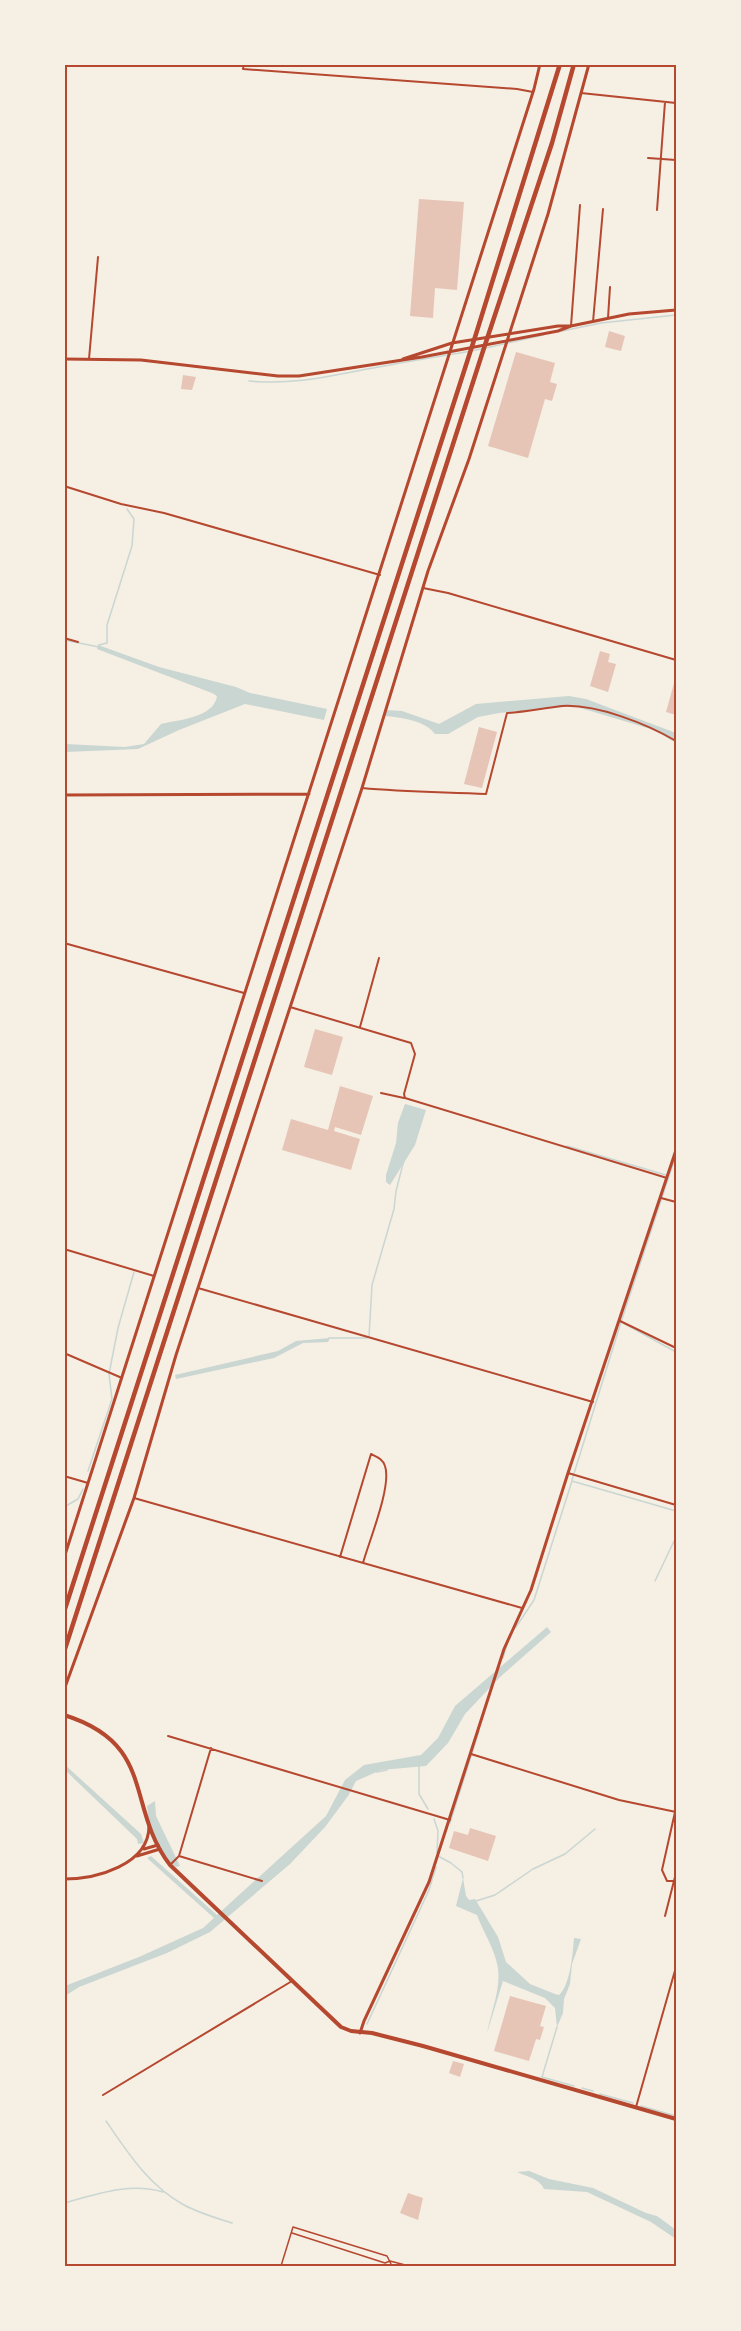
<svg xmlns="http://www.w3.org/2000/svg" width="741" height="2331" font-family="'Open Sans',sans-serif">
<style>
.water{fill:#c9d6d2}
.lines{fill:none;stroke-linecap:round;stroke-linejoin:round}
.stream{stroke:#c9d6d2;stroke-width:1.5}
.building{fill:#e6c5b7}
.service{stroke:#b5482f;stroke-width:1.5}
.minor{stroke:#b5482f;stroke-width:2}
.tertiary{stroke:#b5482f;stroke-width:3}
.secondary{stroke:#b5482f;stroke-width:4}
.motorway{stroke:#b5482f;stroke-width:4.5}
.neatline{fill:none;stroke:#b5482f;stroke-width:2}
</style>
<rect width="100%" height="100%" fill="#f6efe4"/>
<path class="water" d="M98,645l61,22 77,20 14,6 77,16 -3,11 -79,-16 -66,26 -41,19 -73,3v-8l60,3 19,-3 17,-20c16,-4 53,-6 56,-28l-5,-3 -115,-44z
M569,696l17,3 90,34v10l-22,-13 -80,-24 -75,7 -21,4 -30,17h-13c-9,-13 -35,-17 -50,-18l1,-6 16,1 37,13 37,-20z
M405,1104l21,6 -11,35 -25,40 -4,-3v-7l10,-32 2,-20z
M330,1338l-2,4 -25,1 -29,15 -98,21 -1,-4 103,-24 18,-10z
M547,1627l4,5 -51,45 -35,37 -17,29 -22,23 -45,4 -25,11 -8,15 -23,31 -35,37 -80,68 -43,21 -88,34 -14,9v-10l74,-29 64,-29 11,-10 -67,-60 4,-2 66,59 109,-99 19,-36 19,-15 57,-10 17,-17 17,-32z
M64,1764l77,70 3,9 -6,1 -1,-5 -72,-69z
M155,1801l1,15 24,50 -4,1c-22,-15 -26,-35 -29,-61z
M463,1878l3,18 3,4 6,-1 23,38 8,25 24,22 25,10 4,1c11,-9 14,-42 15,-57l7,1 -9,25 -2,20 -6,15 -1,14 -6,14 -2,-19 -10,-10 -42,-17 -16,52c4,-21 14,-44 11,-65 -3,-19 -15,-36 -21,-53l-21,-9z
M529,2171l20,8 44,9 53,25 11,3 19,14v9l-25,-17 -64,-30 -43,-3c-4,-10 -18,-13 -27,-17z"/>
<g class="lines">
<path class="stream" d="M562,331l39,-8 75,-8
M486,348l57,-13
M249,381c51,5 91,-8 141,-16 31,-6 61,-10 91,-16
M64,640l35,7
M99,645l8,-2v-18l25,-79 2,-27 -7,-10
M567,1146l99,29
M625,1324l51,28
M369,1337l3,-52 22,-76 2,-18 8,-31
M329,1338h38
M88,1471l24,-72 -3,-25 9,-46 16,-56
M572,1480l49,-158 55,-167
M64,1507l14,-8 5,-10
M655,1581l21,-44
M516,1627l18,-27 38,-119 104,30
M503,1658l4,-13
M419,1765v29l9,15
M377,1772l10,-2
M434,1819l4,12 -1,22
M450,1823l29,-92
M438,1856l13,7 11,9 1,6
M476,1901l19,-6 38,-26 32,-15 30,-25
M367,2024l62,-134 7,-23
M557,2027l-15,50 32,9
M582,2088l11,3
M600,2094l33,9
M641,2106l35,10
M106,2121c22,32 43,65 78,84 15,8 32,13 48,18
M64,2203c33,-9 66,-21 99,-11"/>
</g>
<path class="building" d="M419,199l45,3 -7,88 -22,-2 -2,30 -23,-2z
M609,331l16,5 -4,15 -16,-4z
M516,352l39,11 -5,19 7,2 -5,17 -7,-2 -17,59 -40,-12z
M183,375l13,2 -4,13 -11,-1z
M600,651l10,3 -2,8 8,2 -8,28 -18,-6z
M676,676v39l-10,-3z
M479,727l18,5 -15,56 -18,-4z
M315,1029l28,8 -11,38 -28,-8z
M340,1086l33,10 -12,39 -26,-8 -1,4 26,8 -9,31 -69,-20 9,-31 37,11z
M470,1828l26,8 -8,25 -39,-13 5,-17 14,4z
M510,1996l36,10 -6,20 4,1 -4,13 -4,-1 -7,22 -35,-10z
M453,2061l11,3 -4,13 -11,-4z
M408,2193l15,5 -5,22 -18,-7z"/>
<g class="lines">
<path class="service" d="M292,2233l93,30 5,-2 19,5
M281,2266l12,-39 94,29 5,10"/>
<path class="minor" d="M244,64l-1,5 274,20 16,3
M581,93l95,10
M648,158l28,2
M657,210l8,-108
M608,318l2,-31
M593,322l10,-113
M571,326l9,-121
M89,359l9,-102
M64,486l57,18 43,9 216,62
M423,588l25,5 228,67
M64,638l14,4
M362,788c42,4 83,4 124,6l21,-81c18,-1 37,-5 55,-7 35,-2 85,18 114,35
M64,943l180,50
M290,1007l121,36 4,11 -11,40 1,4 262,80
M360,1027l19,-69
M381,1093l23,5
M661,1198l15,4
M64,1249l90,27
M198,1288l395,114
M620,1321l56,27
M64,1353l58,25
M568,1473l108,32
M64,1476l24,7
M134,1498l388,110
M340,1557l31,-103c6,3 12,5 14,12 7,20 -16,75 -22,97
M168,1736l282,84
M471,1754l148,46 57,12
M179,1856l83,25
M170,1865l9,-9 32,-108
M674,1881h-7l-5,-11 13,-58
M665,1916l11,-43
M103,2095l189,-114
M636,2107l40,-140"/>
<path class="tertiary" d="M64,359l77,1 137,16h21l123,-19 136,-26 13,-5
M403,359l49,-16 106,-17h13l58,-12 47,-4
M64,795l245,-1
M64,1558l470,-1469 6,-25
M64,1690l70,-192 42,-143 186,-567 66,-217 41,-112 79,-245 41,-150
M144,1849l14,-4
M137,1856l23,-7
M64,1879c32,0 85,-14 85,-53
M360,2033l4,-12 65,-139 75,-233 27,-59 37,-117 108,-323"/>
<path class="secondary" d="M64,1715c93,29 61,91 106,150l171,162 10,4 21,2 51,13 253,73"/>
<path class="motorway" d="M64,1612l412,-1278 84,-270
M64,1652l419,-1301 69,-208 22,-79"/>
</g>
<rect width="741" height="2331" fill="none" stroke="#f6efe4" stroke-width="132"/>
<rect x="66" y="66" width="609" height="2199" class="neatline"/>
</svg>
